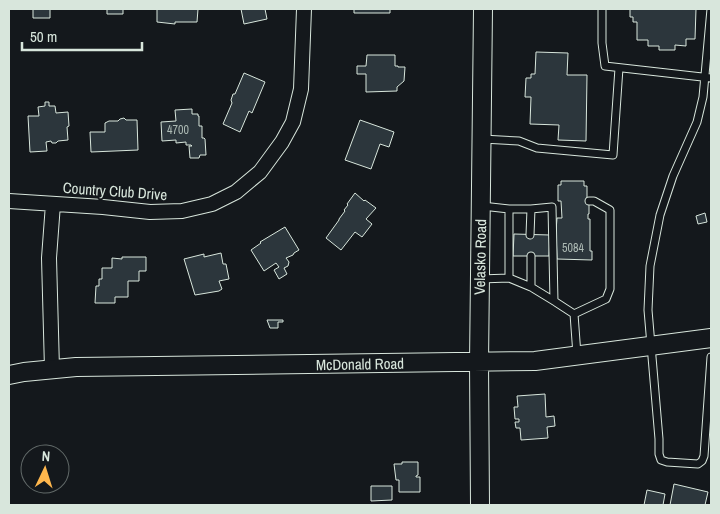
<svg xmlns="http://www.w3.org/2000/svg" width="720" height="514" font-family="'Archivo Narrow',sans-serif">
<style>
.building{fill:#2c363c;stroke:#d8e6dc}
.lines{fill:none;stroke-linecap:round;stroke-linejoin:round}
.service-casing{stroke:#d8e6dc;stroke-width:9}
.minor-casing{stroke:#d8e6dc;stroke-width:16}
.tertiary-casing{stroke:#d8e6dc;stroke-width:20}
.service{stroke:#14181c;stroke-width:7}
.minor{stroke:#14181c;stroke-width:14}
.tertiary{stroke:#14181c;stroke-width:18}
.labels{text-anchor:middle;dominant-baseline:central;stroke-width:4;stroke-linejoin:round;paint-order:stroke}
.number-label{font-size:12px;fill:#adbab4}
.street-label{font-size:15px;fill:#d8e6dc;stroke:#14181c}
</style>
<rect width="100%" height="100%" fill="#14181c"/>
<path class="building" d="M33,9h17v9h-17z
M107,9h16v5h-16z
M157,9h41l-1,13h-22v2l-18,-2z
M241,9h24l2,10 -23,5z
M354,9h36v4h-36z
M630,9h66l-1,30h-9v7l-11,-1v5h-16v-4h-11v-6h-11v-18h-4v-5h-3z
M536,52l32,1 -1,22h20l-1,66 -28,-1 1,-15 -29,-1 1,-27h-6l1,-19h5v-4h4z
M367,55h28v11h3v1h7l-1,14 -7,6v4l-31,1v-18h-9v-8h9z
M244,73l21,9 -13,31 -3,-2 -9,21 -17,-8 9,-21 -1,-3 2,-6h2z
M45,102h4v4h6l1,7 12,-1 1,14 -2,1 1,13 -10,1 -2,2h-4l-1,-2 -5,1 1,9 -17,1 -2,-36h11l-1,-9 7,-1z
M192,109v5h6v2h1v10h3v12h2l1,1 1,16h-6l-1,3h-9l-1,-12h3l-1,-1h-5v-3l-10,1v-3l-14,1 -1,-19 15,-1 -1,-11z
M124,118l2,2h11l1,30 -47,2 -1,-20h15v-9l4,-2h9l2,-2z
M360,120l34,12 -5,15 -9,-3 -9,25 -26,-9z
M561,181h23v5h3v12l2,1v15h-1v5h2v32h2v9l-35,-1 -1,-28 1,-13h5l-1,-17h-3v-16h3z
M355,193l9,8 1,-1 11,8 -10,11 6,5 -10,13 -7,-5 -14,18 -15,-12 13,-18v-1l6,-8 -1,-1 4,-5 -1,-1z
M705,213l2,9 -9,2 -2,-8z
M285,227l14,23 -5,3 -1,2 -7,3 3,4 -1,4 -4,2 3,6 -8,5 -5,-9 5,-3 -3,-4 -12,8 -13,-21 10,-7 -1,-1z
M514,234l36,1 -1,21h-36z
M221,253l2,11h3l3,15 -10,2 3,8 -3,2 -24,4 -11,-36 20,-5v3z
M122,257h24v14h-7v10h-11v16h-13v6h-20l1,-17h3v-7h3v-11h10v-10l10,1z
M267,320h16v2h-5v6h-8z
M545,394l1,23 8,-1 1,10 -8,1 1,11 -27,2 -1,-12h-4l-1,-6h4v-3h-4l-1,-12h4l-1,-11z
M402,462h16v13l-2,1v1h4v15h-21v-12h-3l-2,-16h8z
M674,484l34,8 -3,13h-35z
M371,486h21v14l-21,1z
M647,490l18,4 -2,11h-19z"/>
<g class="lines">
<g class="service-casing">
<path id="service" d="M602,9v34l3,23 106,12
M711,9l-8,88 -6,25 -24,54 -13,39 -10,51 -2,44 11,129v15l2,6 6,2 31,2 4,-3 2,-5 7,-99
M482,139l37,2 18,7 76,7 6,-87
M482,206l27,3h22l-1,26
M531,209l21,-2 2,94
M531,256v31
M509,278v-69
M480,279l29,-1 22,9 23,14 20,13 3,41
M574,314l32,-15 4,-10v-79l-16,-9h-5"/>
</g>
<g class="minor-casing">
<path id="minor" d="M9,201l94,6 47,5 32,-1 30,-7 24,-12 24,-20 22,-30 11,-20 8,-33 3,-80
M52,369l-3,-111 4,-54"/>
</g>
<g class="tertiary-casing">
<path id="tertiary" d="M9,375l15,-3 52,-5 459,-6 176,-23
M480,505l-1,-142 4,-354"/>
</g>
<use href="#service" class="service"/>
<use href="#minor" class="minor"/>
<use href="#tertiary" class="tertiary"/>
</g>
<g class="labels">
<g class="number-label">
<text x="178" y="130">4700</text>
<text x="573" y="248">5084</text>
</g>
<g class="street-label">
<text transform="translate(115 191) rotate(4)">Country Club Drive</text>
<text transform="translate(480 257) rotate(-89)">Velasko Road</text>
<text transform="translate(360 364) rotate(-1)">McDonald Road</text>
</g>
</g>
<rect width="720" height="514" fill="none" stroke="#d8e6dc" stroke-width="20"/>
<g transform="translate(45 469) rotate(4)"><circle r="24" fill="#14181c" stroke="#626a69"/>
<path d="M0-4L9 19L0 12L-9 19Z" fill="#ffb74d"/>
<text y="-8" font-size="14" font-weight="bold" text-anchor="middle" fill="#d8e6dc">N</text>
</g>
<path d="M22 42v8h120v-8" fill="none" stroke="#d8e6dc" stroke-width="2.5"/>
<text x="30" y="42" font-size="15" fill="#d8e6dc" stroke="#14181c" stroke-width="4" paint-order="stroke">50 m</text>
</svg>
